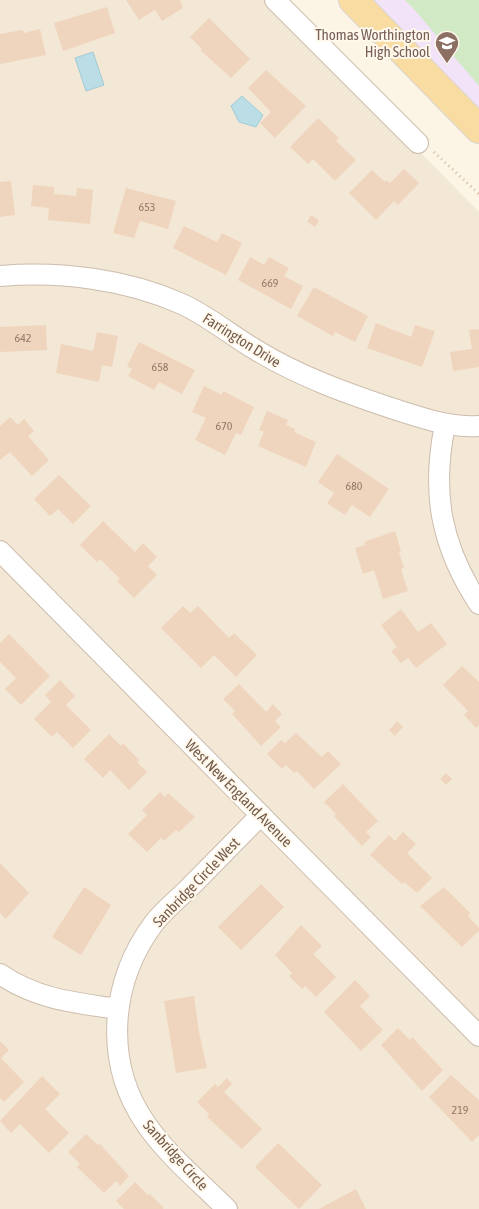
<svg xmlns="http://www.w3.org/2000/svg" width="479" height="1209" font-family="'Asap Condensed',sans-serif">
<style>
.residential{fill:#f3e7d5}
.education{fill:#f2e3f8}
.green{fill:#d1e9c5}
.water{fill:#bbdde5;stroke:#a1cbd6}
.building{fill:#f0d5be}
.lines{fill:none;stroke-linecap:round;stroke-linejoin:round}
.street-casing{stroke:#cdbdad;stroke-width:22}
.primary-casing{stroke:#dbd5d0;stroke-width:30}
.path{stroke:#d5b9a1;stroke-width:3;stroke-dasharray:1 4;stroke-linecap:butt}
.street{stroke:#fff;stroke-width:20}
.primary{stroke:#f8dca1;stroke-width:28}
.labels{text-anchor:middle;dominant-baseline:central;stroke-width:4;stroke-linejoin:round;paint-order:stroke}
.number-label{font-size:12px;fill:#947a68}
.education-label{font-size:15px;fill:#785e54;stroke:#fff8ec;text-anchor:end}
.street-label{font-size:15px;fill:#755c4b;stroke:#fff8ec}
</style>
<rect width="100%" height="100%" fill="#fcf5e6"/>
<path class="residential" d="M0,0h270l209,212v997h-479z"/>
<path class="education" d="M351,0h128v129z"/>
<path class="green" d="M405,0h74v86l-65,-77z"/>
<path class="water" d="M93,52l11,33 -18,6 -11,-33z
M242,96l21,19 -7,12 -17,-5 -8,-16z"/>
<path class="building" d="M126,0h54l3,8 -21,13 -7,-11 -16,10z
M107,7l8,26 -52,18 -9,-28z
M209,18l41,41 -19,19 -31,-28 2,-1 -12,-12z
M40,29l6,26 -46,9v-30l23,-4 1,3z
M266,70l40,36 -31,32 -15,-15 11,-11 -23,-24z
M318,118l21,20 -3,3 20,19 -21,21 -22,-22 -5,5 -18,-17z
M404,169l15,14 -21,22 -4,-4 -18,19 -27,-27 23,-23 13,12 1,-2 4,3z
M11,181l4,34 -15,2v-35z
M33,185l21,2v7l22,2 1,-8 16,2 -3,34 -42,-4 1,-12 -18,-2z
M126,188l50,13 -8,28 -28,-8 -6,17 -21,-5z
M311,215l8,5 -4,7 -8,-5z
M184,226l33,16 5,-9 20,10 -16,32 -53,-27z
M250,257l14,8 5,-8 20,11 -5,8 19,10 -12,23 -53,-29z
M314,287l54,29 -13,26 -20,-10 -2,4 -36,-20z
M376,323l35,14 4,-12 20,6 -13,36 -55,-19z
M46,325l1,25 -47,2v-25z
M479,329v38l-26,4 -3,-19 22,-3 -3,-19z
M97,332l21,4 -6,31 -10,-2 -3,17 -43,-9 5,-29 32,7z
M139,342l56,28 -13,24 -23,-12 -5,8 -26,-14 4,-7 -5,-3z
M204,386l18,9 1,-4 31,16 -13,28 -5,-2 -11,22 -30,-15 11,-22 -14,-6z
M267,411l21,9 -2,5 9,4 -1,3 22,10 -10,25 -48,-21 6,-14 -5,-2z
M10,417l8,8 6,-6 10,12 -6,5 21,24 -17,16 -22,-24 -10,8v-34z
M337,454l52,35 -19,28 -18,-12 -7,10 -18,-12 7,-10 -16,-11z
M59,475l32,31 -18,18 -15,-15 -8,7 -16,-17z
M103,521l32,31 8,-9 14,14 -9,9 9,9 -23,23 -17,-17 3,-2 -20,-20 -3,3 -17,-17z
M395,531l6,20 -2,1 5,16 -3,1 7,22 -25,8 -9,-29 -11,4 -8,-26 10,-3 -1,-3z
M183,606l7,7 8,-7 31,32 5,-5 23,22 -21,22 -22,-22 -13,13 -40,-40z
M401,609l17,23 13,-9 16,21 -31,24 -8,-10 -7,5 -10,-12 6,-4 -16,-22z
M9,634l41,42 -29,29 -16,-16 11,-11 -16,-16v-19z
M462,666l17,16v43l-3,3 -12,-13 4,-4 -25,-26z
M60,680l15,16 -9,9 25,25 -18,18 -16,-16 -5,5 -18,-18 17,-17 -6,-7z
M239,684l27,28 7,-8 9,10 -7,7 6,6 -20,19 -29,-32 3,-3 -12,-12z
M397,721l6,6 -8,9 -6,-6z
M296,733l26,24 6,-6 13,13 -27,25 -17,-18 -3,2 -8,-8 -4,4 -15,-15 14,-14 4,3z
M109,734l12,12 2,-3 16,17 -2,2 10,10 -18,18 -19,-20 -7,8 -19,-19z
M446,773l6,6 -6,6 -6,-6z
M343,784l35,37 -12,11 5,5 -9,9 -28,-30 2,-2 -12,-12z
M160,792l5,5 3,-4 27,24 -16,15 -3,-2 -12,11 -3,-3 -14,14 -19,-18 19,-19 -5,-5z
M403,832l13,12 -9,9 25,25 -15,15 -13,-11 -2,2 -32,-29 19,-20 6,6z
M0,863l29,30 -23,26 -6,-6z
M261,884l23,23 -43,43 -23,-23z
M84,887l27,18 -30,50 -29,-18z
M444,887l26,26 -2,3 11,12v3l-17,16 -42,-41z
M301,925l21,21 -9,8 23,23 -20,20 -11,-11 -3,3 -13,-13 3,-3 -17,-18z
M355,980l15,16 -10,10 23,24 -22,21 -37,-39z
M194,996l5,36 8,36 -31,5 -12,-72z
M398,1028l12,12 2,-3 31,33 -21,21 -41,-46z
M0,1041l9,9 -8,8 23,24 -20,20 -4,-4z
M451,1075l28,25v35l-7,7 -43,-45z
M42,1076l18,18 -15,15 24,24 -20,20 -29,-29 -9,9 -11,-12z
M227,1078l5,6 -8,8 38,37 -20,20 -35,-32 2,-3 -12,-12 18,-18 3,3z
M86,1134l12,11 2,-1 29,32 -9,10 -4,-5 -12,12 -27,-26 3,-3 -12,-12z
M278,1143l44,42 -23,24 -44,-42z
M135,1182l13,13 2,-1 14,14 -2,1h-38l-8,-8z
M356,1189l10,20h-47z"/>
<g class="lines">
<g class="street-casing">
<path id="street" d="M275,0l143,143
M0,276c60,-5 126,3 182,28 26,12 49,31 74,46 43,26 87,42 135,58 29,9 57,20 88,18
M445,425c-14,68 -4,121 34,179
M0,551l479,485
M0,974c36,25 76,29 118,35
M227,1209c-27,-27 -59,-53 -81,-85 -43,-62 -36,-142 8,-201 10,-13 24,-24 35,-35 24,-24 48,-49 72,-73"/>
</g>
<g class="primary-casing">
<path id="primary" d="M353,0l126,129"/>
</g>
<path class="path" d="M434,152l45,42"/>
<use href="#street" class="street"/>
<use href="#primary" class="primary"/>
</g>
<defs>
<g id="school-pin" transform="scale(1.25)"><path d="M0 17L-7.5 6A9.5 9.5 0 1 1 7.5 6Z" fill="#8d6e63" stroke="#fff8ec"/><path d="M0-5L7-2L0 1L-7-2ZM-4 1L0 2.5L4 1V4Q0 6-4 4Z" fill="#fff"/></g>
</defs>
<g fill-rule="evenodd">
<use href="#school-pin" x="447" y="43"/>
</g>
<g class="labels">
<g class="number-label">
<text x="147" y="207">653</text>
<text x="270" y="283">669</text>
<text x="23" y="338">642</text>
<text x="160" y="367">658</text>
<text x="224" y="426">670</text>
<text x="354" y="486">680</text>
<text x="460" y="1110">219</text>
</g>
<g class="education-label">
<text x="430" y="34">Thomas Worthington<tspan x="430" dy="17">High School</tspan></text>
</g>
<g class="street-label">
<text transform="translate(242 340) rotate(32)">Farrington Drive</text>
<text transform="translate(239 793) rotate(45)">West New England Avenue</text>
<text transform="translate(196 882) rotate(-46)">Sanbridge Circle West</text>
<text transform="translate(176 1155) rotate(48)">Sanbridge Circle</text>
</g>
</g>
</svg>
